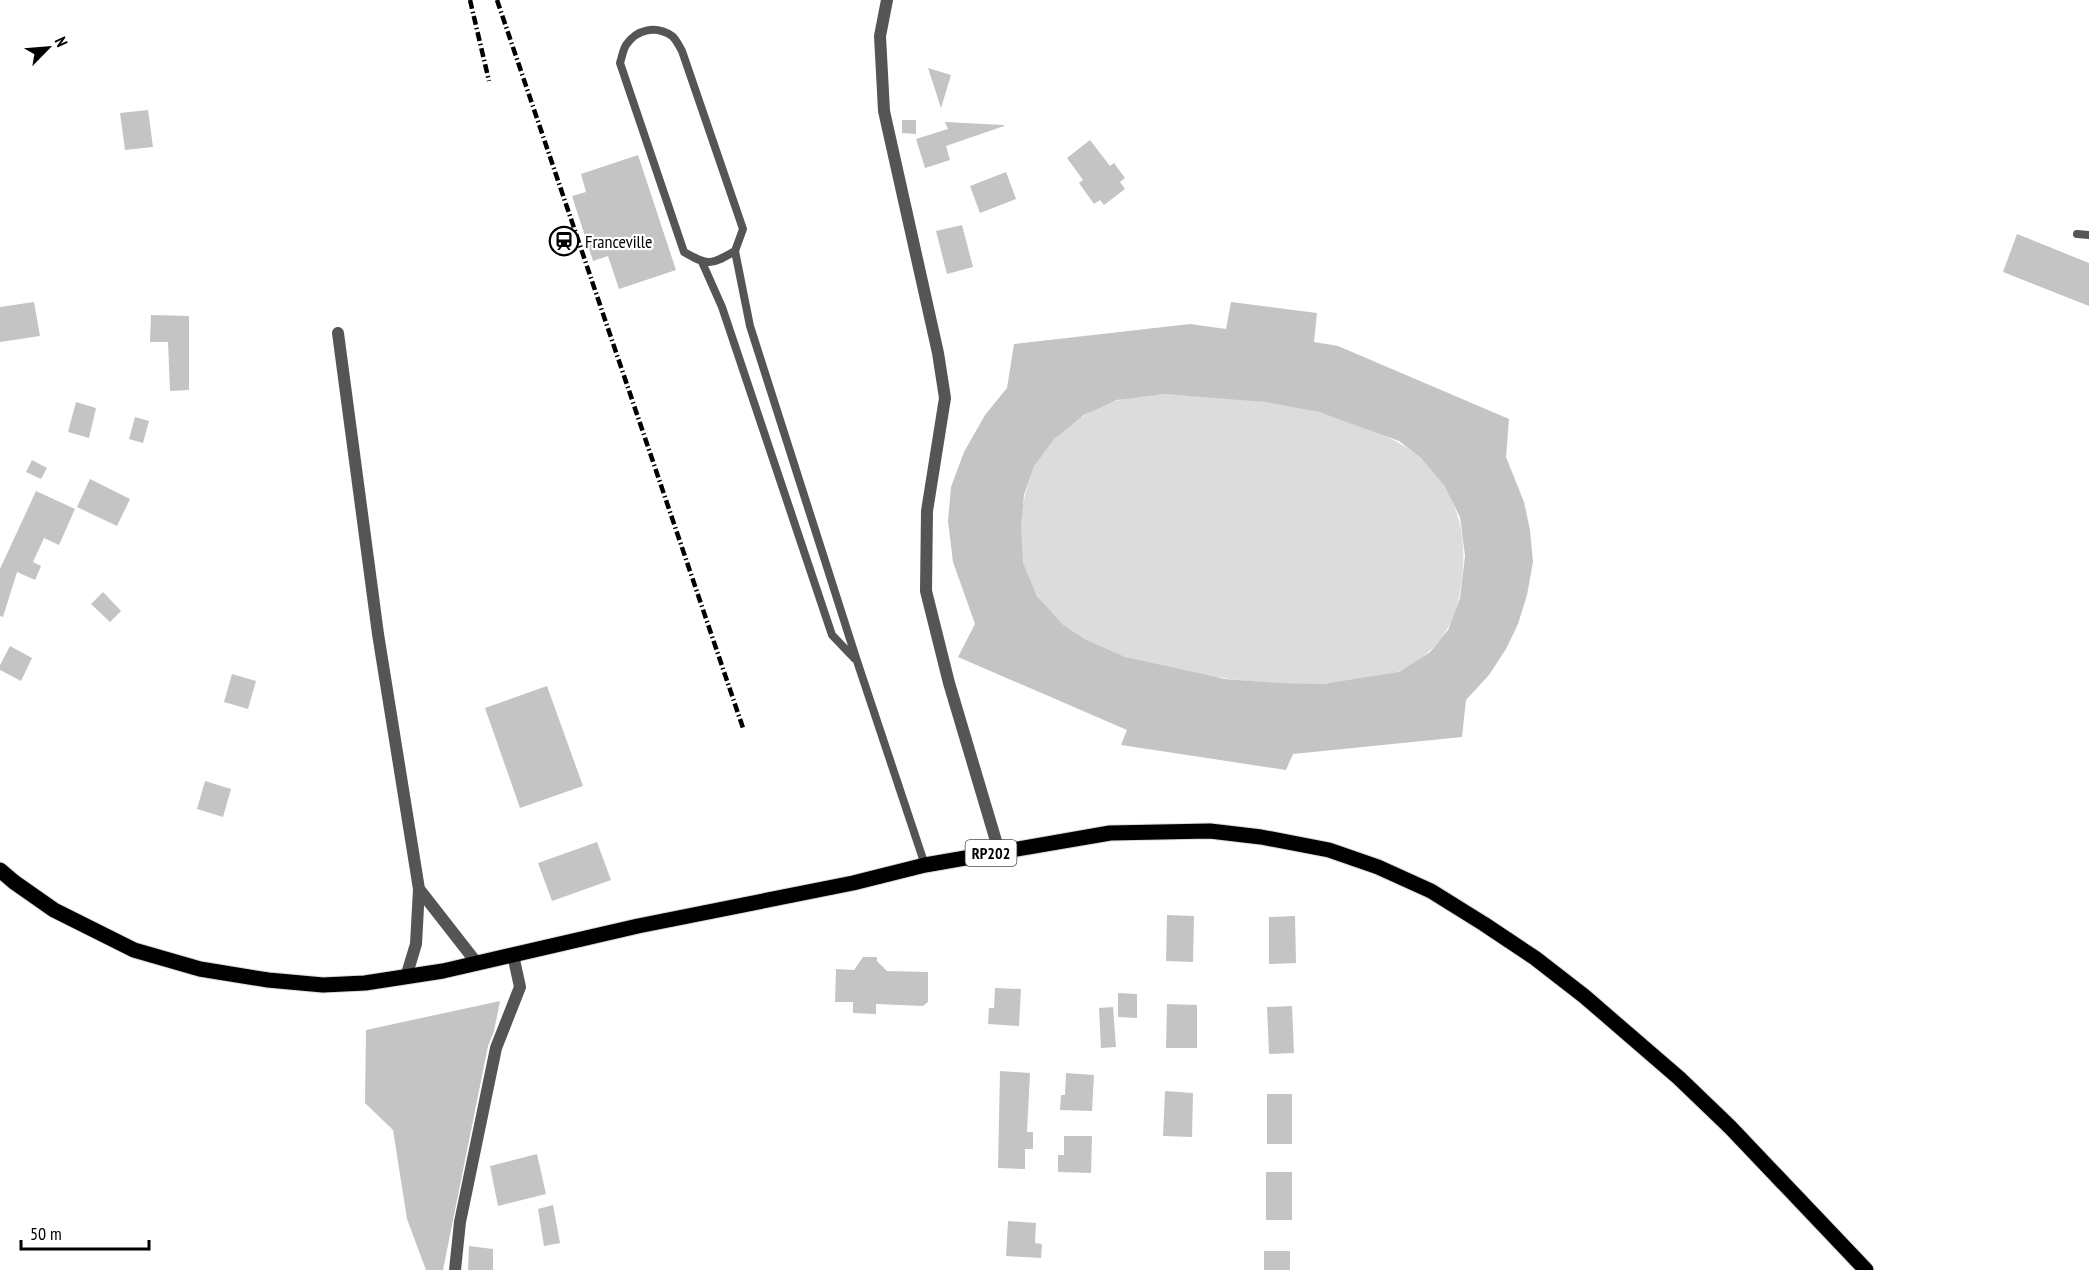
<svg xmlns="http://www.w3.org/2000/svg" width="2089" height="1270" font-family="'PT Sans Narrow',sans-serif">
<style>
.green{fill:#dcdcdc}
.building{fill:#c4c4c4;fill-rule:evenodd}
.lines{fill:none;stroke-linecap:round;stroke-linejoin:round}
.primary-casing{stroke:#dbdbdb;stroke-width:17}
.service{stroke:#555;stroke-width:8}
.minor{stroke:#555;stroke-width:12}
.primary{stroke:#000;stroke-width:15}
.rail{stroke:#000;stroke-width:4.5;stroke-dasharray:9 3 1.5 3;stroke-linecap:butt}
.labels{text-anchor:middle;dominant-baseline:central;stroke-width:4.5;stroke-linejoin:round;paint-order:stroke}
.shield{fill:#fff;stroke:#4c4c4c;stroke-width:1.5}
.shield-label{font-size:16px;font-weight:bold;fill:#000}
.poi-label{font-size:18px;fill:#000;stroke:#fff;text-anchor:start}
</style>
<rect width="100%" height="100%" fill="#fff"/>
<path class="green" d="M1164,394c51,3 105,4 155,18 13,4 27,9 40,14 37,13 65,26 86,61 17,29 21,59 17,92 -5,44 -21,70 -60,91 -11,6 -28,7 -41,9 -13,2 -28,5 -41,5 -72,1 -198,-13 -256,-57 -16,-13 -38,-45 -41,-65 -5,-23 -2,-56 5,-78 2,-5 3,-12 5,-17 14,-29 53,-57 83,-66 15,-5 32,-5 48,-7z"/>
<path class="building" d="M928,68l23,7 -10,33z
M148,110l5,37 -28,3 -5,-37z
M902,120h14v14l-14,-1z
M945,122l59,3v1l-58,20 4,14 -25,8 -9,-29 32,-10z
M1090,140l20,26 4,-3 11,15 -5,4 5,7 -21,16 -4,-5 -6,4 -15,-21 4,-3 -16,-22z
M638,155l38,115 -57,19 -11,-33 -15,5 -21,-65 14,-4 -5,-18z
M1006,172l10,27 -36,14 -10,-27z
M962,225l11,42 -26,7 -11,-43z
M2017,234l72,29v43l-86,-34z
M34,302l6,34 -40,6v-35z
M1231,302l86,11 -3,29 24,4 171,73 -3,38 18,45 6,28 3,32 -6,33 -9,29 -12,25 -17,26 -23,25 -4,37 -169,17 -7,16 -165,-25 6,-15 -169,-73 17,-33 -22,-62 -5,-41 3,-34 13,-35 21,-37 22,-27 7,-44 176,-20 36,5zM1164,394l102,8 53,10 80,29 22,17 23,27 16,32 5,39 -5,42 -12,32 -18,22 -31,20 -76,12 -43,-1 -55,-4 -100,-22 -39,-17 -23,-15 -26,-29 -14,-33 -2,-36 3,-32 10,-29 20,-27 30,-24 33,-15z
M151,315l38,1v74l-19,1 -2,-49h-18z
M76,402l20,6 -7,30 -21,-6z
M135,417l14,4 -6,22 -14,-4z
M32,460l15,8 -6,11 -15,-7z
M90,479l40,20 -13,27 -40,-19z
M36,491l39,18 -16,36 -15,-7 -11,24 8,4 -6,14 -18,-8 -14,45 -3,-1v-47z
M103,592l18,19 -11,11 -19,-18z
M10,646l22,12 -11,23 -21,-11v-5z
M232,674l24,7 -8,28 -24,-7z
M547,686l36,100 -63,22 -35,-100z
M205,781l26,8 -8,28 -26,-8z
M597,842l14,38 -59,21 -14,-38z
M1167,915l27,1 -1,46 -27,-1z
M1295,916l1,47 -27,1v-47z
M863,957h14v4l10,10 41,1v30l-5,4 -47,-2v10l-23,-1v-11h-18l1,-33 18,1z
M995,988l26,1 -2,37 -31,-2 1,-16h5z
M1118,993l19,1v24l-19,-1z
M500,1001l-6,30 -6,15 -45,224h-17l-19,-51 -14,-89 -28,-27 1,-73z
M1167,1004l30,1v43h-31z
M1292,1006l2,47 -25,1 -2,-47z
M1113,1007l3,40 -15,1 -2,-40z
M1000,1071l30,2 -3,59h6v17h-8v20l-27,-1z
M1066,1073l28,2 -2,36 -32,-1 1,-15h4z
M1165,1091l28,2 -1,44 -29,-1z
M1267,1094h25v50h-25z
M1064,1136h28l-1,37 -33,-1v-17h6z
M537,1154l9,40 -48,12 -8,-40z
M1266,1172h26v48h-26z
M553,1205l7,38 -16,3 -6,-37z
M1008,1221l28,2 -1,20 7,1 -1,14 -35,-2z
M469,1246l24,3v21h-25z
M1264,1251h26v19h-26z"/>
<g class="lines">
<g class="primary-casing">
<path id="primary" d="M0,870l14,12 40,28 80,40 66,19 68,11 55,5 42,-2 78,-12 195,-45 215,-43 72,-18 185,-32 100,-2 51,6 68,13 49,17 53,24 53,33 51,34 49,38 95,82 51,49 136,143"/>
</g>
<path class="service" d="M2077,234l12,1
M735,251c-24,14 -27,15 -51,1l-64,-189c2,-6 3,-13 6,-18 11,-16 30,-20 46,-9 4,3 7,10 10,15l61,178 -8,22 15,75 107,335 68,204
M702,262l20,45 110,328 23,24"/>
<path class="minor" d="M887,0l-7,36 4,75 54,242 7,45 -18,113 -1,80 23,92 50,168
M338,333l40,301 41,255 -3,55 -10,33
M419,889l57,73
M455,1270l5,-48 36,-174 24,-61 -7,-32"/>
<use href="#primary" class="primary"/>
<path class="rail" d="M470,0l19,81
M497,0l246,728"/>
</g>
<defs>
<g id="station-ring" transform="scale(1.5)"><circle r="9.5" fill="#fff" stroke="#000" stroke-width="1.5"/><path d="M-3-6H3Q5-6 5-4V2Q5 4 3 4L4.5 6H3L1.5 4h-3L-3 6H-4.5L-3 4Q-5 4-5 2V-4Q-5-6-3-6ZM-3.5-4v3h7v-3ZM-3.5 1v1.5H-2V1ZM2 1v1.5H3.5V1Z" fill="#000"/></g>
</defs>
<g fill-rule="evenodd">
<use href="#station-ring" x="564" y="241"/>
</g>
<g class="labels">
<rect class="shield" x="965.5" y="840" width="51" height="26" rx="4.5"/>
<g class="shield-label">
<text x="991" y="853">RP202</text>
</g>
<g class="poi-label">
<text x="585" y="241">Franceville</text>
</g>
</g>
<g transform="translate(48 48) rotate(65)" stroke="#ffffff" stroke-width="4.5" paint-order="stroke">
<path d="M0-4.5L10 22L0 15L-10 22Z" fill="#000000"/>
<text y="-9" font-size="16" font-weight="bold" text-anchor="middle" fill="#000000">N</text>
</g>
<path d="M21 1240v9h128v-9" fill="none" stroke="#000000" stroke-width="3"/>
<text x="30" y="1240" font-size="18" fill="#000000" stroke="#ffffff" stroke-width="4.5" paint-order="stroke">50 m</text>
</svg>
